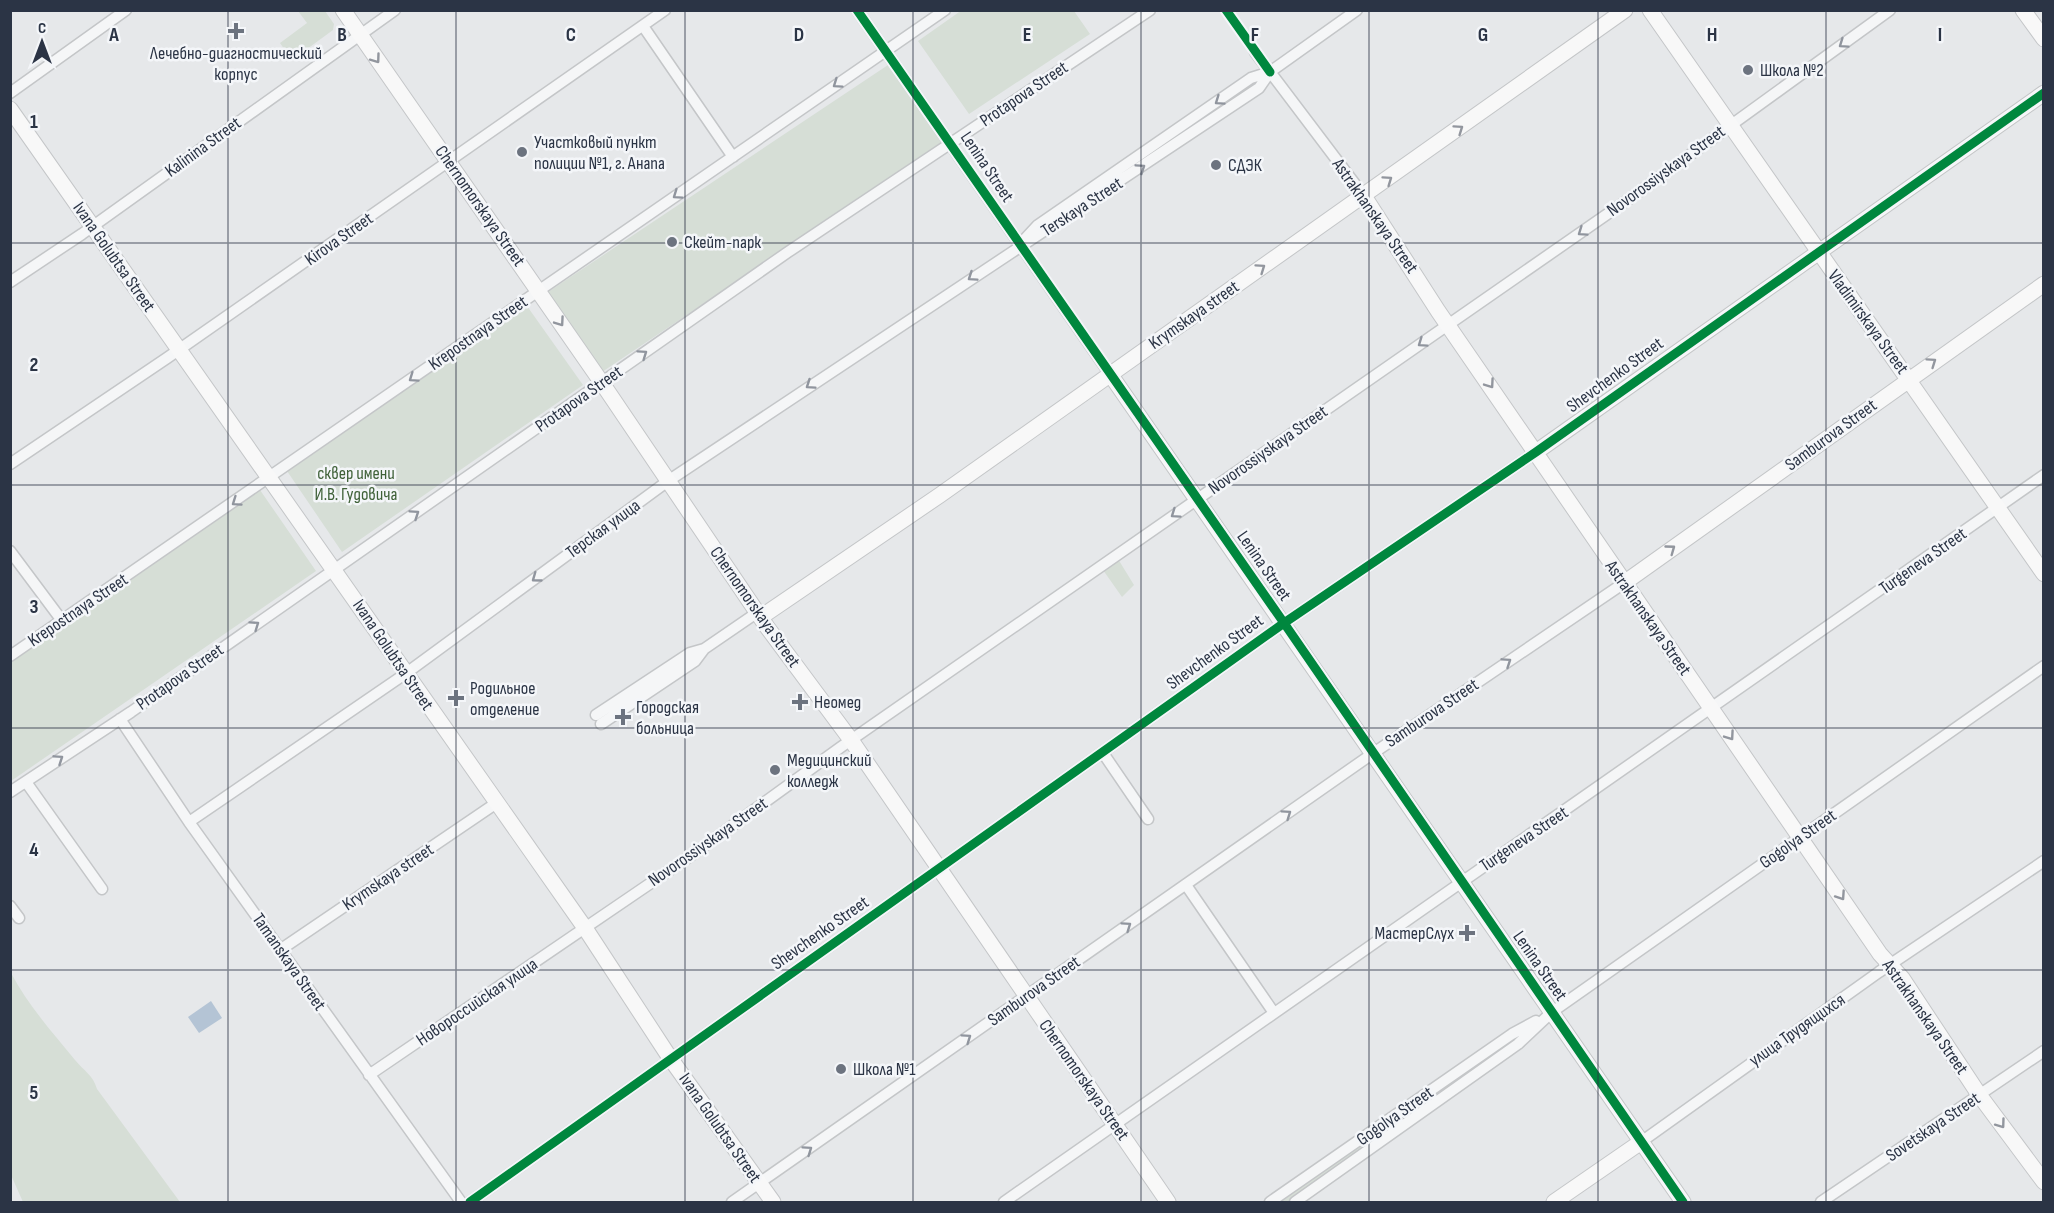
<svg xmlns="http://www.w3.org/2000/svg" width="2054" height="1213" font-family="'Sofia Sans Condensed',sans-serif">
<style>
.green{fill:#d6ded6}
.water{fill:#b4c4d5}
.lines{fill:none;stroke-linecap:round;stroke-linejoin:round}
.street-casing{stroke:#c4c6c8;stroke-width:13}
.secondary-casing{stroke:#c4c6c8;stroke-width:17}
.street{stroke:#f5f6f7;stroke-width:10}
.secondary{stroke:#f8f8f8;stroke-width:15}
.cycleway-casing{stroke:#f4f6f9;stroke-width:13}
.cycleway{stroke:#00873e;stroke-width:9}
.oneway{stroke:#90959e}
.oneway2{stroke:#92969e}
.grid{fill:none;stroke:#2b3445;stroke-width:1.5;stroke-opacity:0.55}
.poi-dot{fill:#6c737f;stroke:#f4f6f9;stroke-width:2}
.labels{text-anchor:middle;dominant-baseline:central;stroke-width:5;stroke-linejoin:round;paint-order:stroke}
.poi-label{font-size:18px;fill:#2b3445;stroke:#f4f6f9;text-anchor:start}
.street-label{font-size:18px;fill:#2b3445;stroke:#f4f6f9}
.park-label{font-size:18px;fill:#3f6138;stroke:#f4f6f9}
.grid-label{font-size:20px;text-anchor:middle;font-weight:bold;fill:#2b3445;stroke:#f4f6f9;stroke-width:5;stroke-linejoin:round;paint-order:stroke}
</style>
<rect width="100%" height="100%" fill="#e6e8ea"/>
<path class="green" d="M962,10l112,1 16,23 -121,80 -51,-73z
M298,11h27l9,13 -1,6 -41,30 -12,-17 27,-20z
M888,65l56,77 -342,230 -54,-80z
M527,306l56,79 -241,167 -55,-81z
M260,490l56,81 -305,210v-122z
M1118,559l16,26 -12,12 -19,-27z
M11,973c17,32 41,59 64,87 9,11 18,15 22,29l83,113h-157l-12,-27z
M1515,1035l4,6 -229,161h-14z"/>
<path class="water" d="M211,1001l11,17 -23,15 -11,-16z"/>
<g class="lines">
<g class="street-casing">
<path id="street" d="M857,10l253,364
M643,26l90,131
M1255,52l109,144
M10,93l116,-83
M1025,239l13,-14 213,-147 19,-6 87,-62
M10,282l72,-48 313,-224
M10,464l157,-106 498,-348
M10,551l53,71
M10,656l935,-646
M596,715l94,-62 14,-4 54,-37
M120,719l69,103 272,380
M601,724l94,-63 9,-12
M1103,753l45,66
M26,782l76,107
M10,792l121,-80 657,-460 362,-242
M189,822l216,-148 263,-193 591,-393 11,-16
M1186,885l88,128
M10,906l9,12
M280,950l215,-146
M369,1075l320,-218 152,-110 788,-548 261,-189
M1641,1142l238,-170 165,-111
M470,1202l814,-579 252,-171
M732,1202l640,-448 252,-171
M1004,1202l1040,-727
M1270,1202l242,-168 24,-13
M1295,1202l223,-158 34,-32 492,-346
M1821,1202l223,-151"/>
</g>
<g class="secondary-casing">
<path id="secondary" d="M343,10l259,373 165,244 84,113 317,462
M1650,10l394,564
M2023,10l21,29
M10,109l575,819 85,130 103,144
M1364,196l74,115 442,643 22,24 78,118 64,86
M1110,374l573,828
M1536,452l508,-359
M1624,583l420,-299
M761,617l179,-122 685,-485
M1554,1202l87,-60"/>
</g>
<use href="#street" class="street"/>
<use href="#secondary" class="secondary"/>
<g class="cycleway-casing">
<path id="cycleway" d="M857,10l427,613 399,579
M1226,10l44,62
M470,1202l814,-579 252,-171 508,-359"/>
</g>
<use href="#cycleway" class="cycleway"/>
</g>
<defs><path id="oneway-chevron" d="M-2-3.5L2.5 0L-2 3.5" fill="none" stroke-width="1.6" stroke-linecap="round" stroke-linejoin="round" transform="scale(1.5)"/></defs>
<g class="oneway">
<use href="#oneway-chevron" transform="translate(1843 44) rotate(145)"/>
<use href="#oneway-chevron" transform="translate(837 84) rotate(145)"/>
<use href="#oneway-chevron" transform="translate(1219 101) rotate(145)"/>
<use href="#oneway-chevron" transform="translate(1141 168) rotate(-34)"/>
<use href="#oneway-chevron" transform="translate(677 195) rotate(145)"/>
<use href="#oneway-chevron" transform="translate(1582 232) rotate(145)"/>
<use href="#oneway-chevron" transform="translate(972 277) rotate(146)"/>
<use href="#oneway-chevron" transform="translate(1422 343) rotate(145)"/>
<use href="#oneway-chevron" transform="translate(643 354) rotate(-35)"/>
<use href="#oneway-chevron" transform="translate(413 378) rotate(145)"/>
<use href="#oneway-chevron" transform="translate(810 385) rotate(146)"/>
<use href="#oneway-chevron" transform="translate(236 502) rotate(145)"/>
<use href="#oneway-chevron" transform="translate(415 514) rotate(-34)"/>
<use href="#oneway-chevron" transform="translate(1175 514) rotate(145)"/>
<use href="#oneway-chevron" transform="translate(536 578) rotate(144)"/>
<use href="#oneway-chevron" transform="translate(255 625) rotate(-35)"/>
<use href="#oneway-chevron" transform="translate(1507 662) rotate(-34)"/>
<use href="#oneway-chevron" transform="translate(59 759) rotate(-34)"/>
<use href="#oneway-chevron" transform="translate(1287 814) rotate(-35)"/>
<use href="#oneway-chevron" transform="translate(1127 926) rotate(-35)"/>
<use href="#oneway-chevron" transform="translate(967 1038) rotate(-35)"/>
<use href="#oneway-chevron" transform="translate(808 1150) rotate(-35)"/>
</g>
<g class="oneway2">
<use href="#oneway-chevron" transform="translate(376 59) rotate(54)"/>
<use href="#oneway-chevron" transform="translate(1459 129) rotate(-35)"/>
<use href="#oneway-chevron" transform="translate(1388 180) rotate(-35)"/>
<use href="#oneway-chevron" transform="translate(1261 268) rotate(-35)"/>
<use href="#oneway-chevron" transform="translate(560 322) rotate(55)"/>
<use href="#oneway-chevron" transform="translate(1932 362) rotate(-35)"/>
<use href="#oneway-chevron" transform="translate(1490 384) rotate(55)"/>
<use href="#oneway-chevron" transform="translate(1671 549) rotate(-36)"/>
<use href="#oneway-chevron" transform="translate(1730 736) rotate(55)"/>
<use href="#oneway-chevron" transform="translate(1841 896) rotate(56)"/>
<use href="#oneway-chevron" transform="translate(2001 1124) rotate(54)"/>
</g>
<path class="grid" d="M228,10v1192M456,10v1192M685,10v1192M913,10v1192M1141,10v1192M1369,10v1192M1598,10v1192M1826,10v1192M10,243h2034M10,485h2034M10,728h2034M10,970h2034"/>
<g class="poi-dot">
<path d="M233 22h6v6h6v6h-6v6h-6v-6h-6v-6h6z"/>
<circle cx="1748" cy="70" r="6"/>
<circle cx="522" cy="152" r="6"/>
<circle cx="1216" cy="165" r="6"/>
<circle cx="672" cy="242" r="6"/>
<path d="M453 689h6v6h6v6h-6v6h-6v-6h-6v-6h6z"/>
<path d="M797 693h6v6h6v6h-6v6h-6v-6h-6v-6h6z"/>
<path d="M620 708h6v6h6v6h-6v6h-6v-6h-6v-6h6z"/>
<circle cx="775" cy="770" r="6"/>
<path d="M1464 924h6v6h6v6h-6v6h-6v-6h-6v-6h6z"/>
<circle cx="841" cy="1069" r="6"/>
</g>
<g class="labels">
<g class="poi-label">
<text x="236" y="53" text-anchor="middle">Лечебно-диагностический<tspan x="236" dy="21">корпус</tspan></text>
<text x="1760" y="70">Школа №2</text>
<text x="534" y="142">Участковый пункт<tspan x="534" dy="21">полиции №1, г. Анапа</tspan></text>
<text x="1228" y="165">СДЭК</text>
<text x="684" y="242">Скейт-парк</text>
<text x="470" y="688">Родильное<tspan x="470" dy="21">отделение</tspan></text>
<text x="814" y="702">Неомед</text>
<text x="636" y="707">Городская<tspan x="636" dy="21">больница</tspan></text>
<text x="787" y="760">Медицинский<tspan x="787" dy="21">колледж</tspan></text>
<text x="1454" y="933" text-anchor="end">МастерСлух</text>
<text x="853" y="1069">Школа №1</text>
</g>
<g class="street-label">
<text transform="translate(1024 94) rotate(-34)">Protapova Street</text>
<text transform="translate(203 147) rotate(-36)">Kalinina Street</text>
<text transform="translate(987 167) rotate(56)">Lenina Street</text>
<text transform="translate(1666 171) rotate(-36)">Novorossiyskaya Street</text>
<text transform="translate(480 206) rotate(55)">Chernomorskaya Street</text>
<text transform="translate(1082 207) rotate(-33)">Terskaya Street</text>
<text transform="translate(1375 216) rotate(55)">Astrakhanskaya Street</text>
<text transform="translate(339 239) rotate(-35)">Kirova Street</text>
<text transform="translate(114 257) rotate(55)">Ivana Golubtsa Street</text>
<text transform="translate(1194 315) rotate(-35)">Krymskaya street</text>
<text transform="translate(1868 322) rotate(54)">Vladimirskaya Street</text>
<text transform="translate(478 333) rotate(-35)">Krepostnaya Street</text>
<text transform="translate(1615 375) rotate(-36)">Shevchenko Street</text>
<text transform="translate(579 399) rotate(-35)">Protapova Street</text>
<text transform="translate(1831 435) rotate(-36)">Samburova Street</text>
<text transform="translate(1268 450) rotate(-35)">Novorossiyskaya Street</text>
<text transform="translate(603 529) rotate(-36)">Терская улица</text>
<text transform="translate(1923 561) rotate(-35)">Turgeneva Street</text>
<text transform="translate(1264 566) rotate(55)">Lenina Street</text>
<text transform="translate(755 607) rotate(55)">Chernomorskaya Street</text>
<text transform="translate(78 610) rotate(-34)">Krepostnaya Street</text>
<text transform="translate(1648 618) rotate(55)">Astrakhanskaya Street</text>
<text transform="translate(1215 652) rotate(-36)">Shevchenko Street</text>
<text transform="translate(393 655) rotate(56)">Ivana Golubtsa Street</text>
<text transform="translate(180 677) rotate(-35)">Protapova Street</text>
<text transform="translate(1432 713) rotate(-34)">Samburova Street</text>
<text transform="translate(1524 839) rotate(-34)">Turgeneva Street</text>
<text transform="translate(1798 839) rotate(-35)">Gogolya Street</text>
<text transform="translate(708 842) rotate(-35)">Novorossiyskaya Street</text>
<text transform="translate(388 877) rotate(-34)">Krymskaya street</text>
<text transform="translate(820 933) rotate(-35)">Shevchenko Street</text>
<text transform="translate(289 962) rotate(55)">Tamanskaya Street</text>
<text transform="translate(1540 966) rotate(55)">Lenina Street</text>
<text transform="translate(1034 991) rotate(-35)">Samburova Street</text>
<text transform="translate(477 1002) rotate(-34)">Новороссийская улица</text>
<text transform="translate(1925 1017) rotate(55)">Astrakhanskaya Street</text>
<text transform="translate(1797 1030) rotate(-35)">улица Трудящихся</text>
<text transform="translate(1084 1080) rotate(55)">Chernomorskaya Street</text>
<text transform="translate(1395 1116) rotate(-35)">Gogolya Street</text>
<text transform="translate(1933 1127) rotate(-34)">Sovetskaya Street</text>
<text transform="translate(720 1128) rotate(55)">Ivana Golubtsa Street</text>
</g>
<g class="park-label">
<text x="356" y="473">сквер имени<tspan x="356" dy="21">И.В. Гудовича</tspan></text>
</g>
</g>
<g class="grid-label">
<text x="114" y="41">A</text>
<text x="342" y="41">B</text>
<text x="571" y="41">C</text>
<text x="799" y="41">D</text>
<text x="1027" y="41">E</text>
<text x="1255" y="41">F</text>
<text x="1483" y="41">G</text>
<text x="1712" y="41">H</text>
<text x="1940" y="41">I</text>
<text x="34" y="128">1</text>
<text x="34" y="371">2</text>
<text x="34" y="613">3</text>
<text x="34" y="856">4</text>
<text x="34" y="1099">5</text>
</g>
<rect width="2054" height="1213" fill="none" stroke="#2b3445" stroke-width="24"/>
<g transform="translate(42 42)" stroke="#f4f6f9" stroke-width="4.5" paint-order="stroke">
<path d="M0-4.5L10 22L0 15L-10 22Z" fill="#2b3445"/>
<text y="-9" font-size="16" font-weight="bold" text-anchor="middle" fill="#2b3445">С</text>
</g>
</svg>
